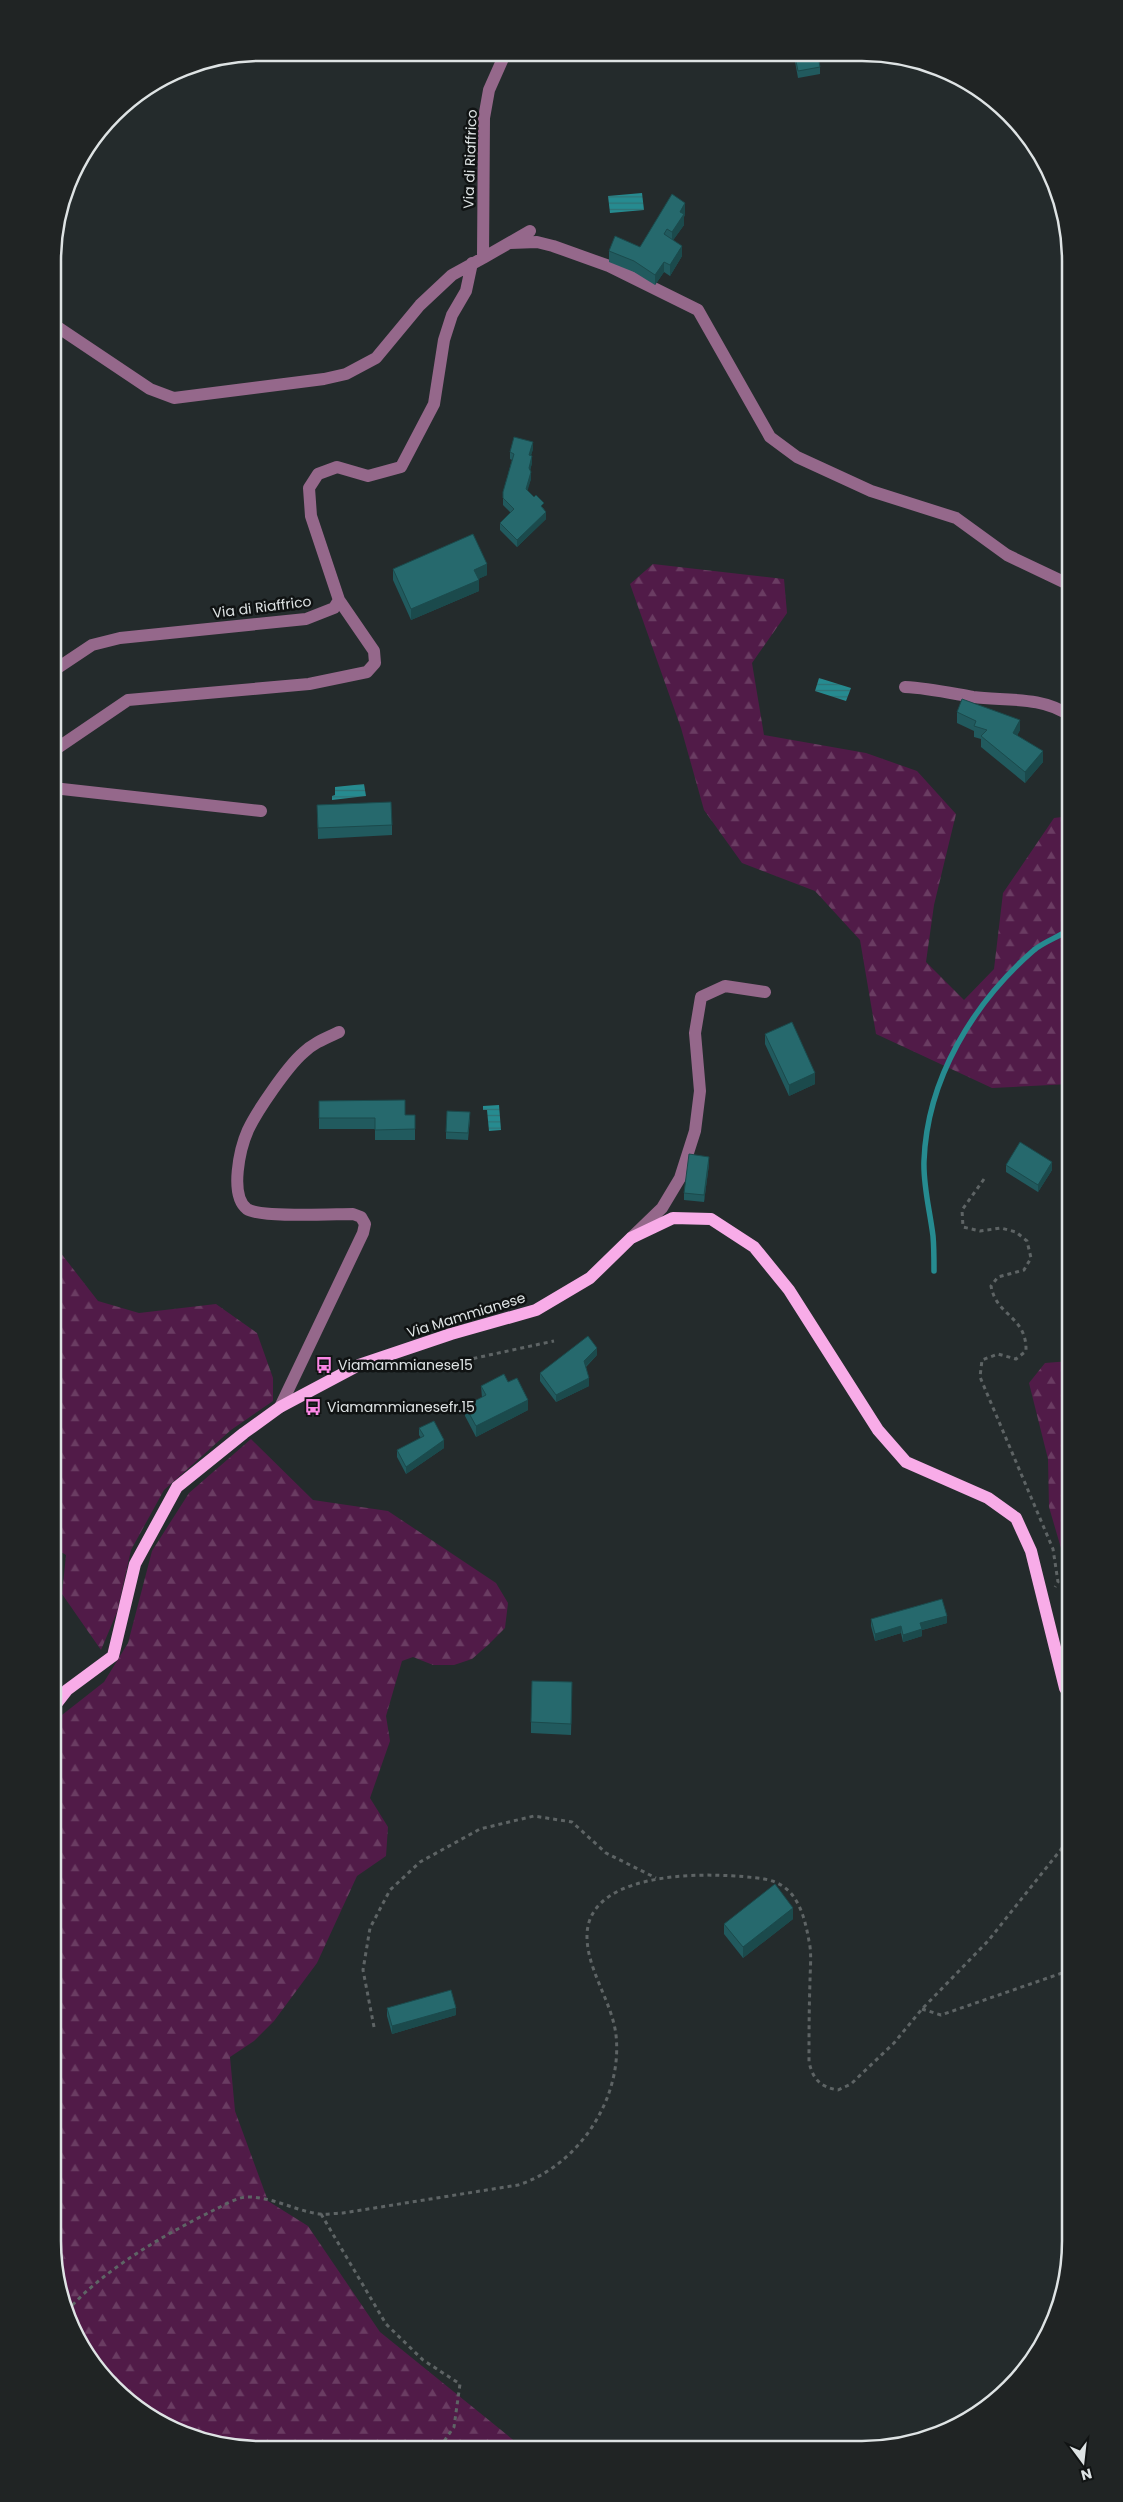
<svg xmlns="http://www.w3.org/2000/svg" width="1123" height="2502" font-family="Poppins,sans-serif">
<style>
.forest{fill:url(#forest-firs)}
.water{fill:url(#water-rules)}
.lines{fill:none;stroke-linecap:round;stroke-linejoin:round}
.stream{stroke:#268b90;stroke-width:5.5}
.path{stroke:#5e6465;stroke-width:3;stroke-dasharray:4 4;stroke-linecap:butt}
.minor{stroke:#95688b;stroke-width:12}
.major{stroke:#f8ace8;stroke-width:12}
.wall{fill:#215a5e}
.shaded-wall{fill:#1b4a4c}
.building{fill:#26696d;stroke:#1b4a4c}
.labels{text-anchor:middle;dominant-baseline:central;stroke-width:5;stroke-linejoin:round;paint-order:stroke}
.street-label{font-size:14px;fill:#dee3e4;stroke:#101313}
.poi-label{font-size:14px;fill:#dee3e4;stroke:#101313;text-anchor:start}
.rim{fill:none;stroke:#dee3e4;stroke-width:2.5}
</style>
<defs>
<pattern id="forest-firs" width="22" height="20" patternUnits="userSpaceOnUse" patternTransform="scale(1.25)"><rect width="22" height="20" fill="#511b48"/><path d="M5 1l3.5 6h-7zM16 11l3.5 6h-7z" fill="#6a3c62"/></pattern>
<pattern id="water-rules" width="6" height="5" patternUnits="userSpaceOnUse" patternTransform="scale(1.25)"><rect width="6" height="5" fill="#268b90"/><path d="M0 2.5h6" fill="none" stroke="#307275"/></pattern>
</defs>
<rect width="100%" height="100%" fill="#242b2c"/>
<path class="forest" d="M653,564l131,15 3,34 -35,50 12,72 102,18 51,18 39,43 -22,91 -8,57 38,38 30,-31 9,-76 51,-75 16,-2v268l-78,4 -116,-54 -16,-94 -45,-49 -73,-28 -38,-53 -23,-82 -51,-144z
M53,1243l45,58 41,12 77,-9 41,29 16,45v23l-42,29 -67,60 -33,60 -14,62 -16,38 -39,-56 4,-39 -13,-8z
M1070,1361v218l-21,-72 -1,-48 -19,-76 16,-20z
M251,1439l62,61 75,11 108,72 12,20 -3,25 -17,17 -16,14 -18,6h-21l-20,-8 -11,4 -16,55 4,25 -20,57 18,29 -2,29 -29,20 -40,87 -43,58 -20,20 -24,16 5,54 33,90 40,25 72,106 142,115 -301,-1 -52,-18 -46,-31 -35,-41 -28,-61 -7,-54v-519l51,-40 24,-39 24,-92 37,-58z"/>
<path class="water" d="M642,193l2,17 -34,3 -2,-17z
M819,678l32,10 -5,13 -31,-10z
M364,784l2,12 -34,4v-4l3,-1v-8z
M499,1105l2,25 -12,1 -2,-21h-4v-4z"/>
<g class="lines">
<path class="stream" d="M934,1271c0,-12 0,-24 -1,-35 -3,-25 -10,-50 -9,-75 3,-82 49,-158 110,-211 11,-9 25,-13 36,-21"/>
<path class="path" d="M984,1179l-22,31 1,17 17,4 21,-3 15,4 11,9 4,17 -7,12 -26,7 -7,9c5,30 36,30 35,65l-10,8 -18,-5 -16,6 -2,17 73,172 5,33 -3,5
M415,1362l5,8 134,-29
M53,1611v-6
M922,2009l19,6 124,-43
M374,2027l-11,-57 7,-42 20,-38 30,-28 60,-33 54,-13 38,6 34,31 50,25
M321,2214l65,110 37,36 37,24 -6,43 -14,20
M67,2311c37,-42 97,-76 147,-101 11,-5 24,-14 36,-13 25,1 46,14 70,17 7,1 16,-1 23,-1l175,-28c60,-19 105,-86 98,-150 -4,-34 -30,-66 -29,-101 3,-67 131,-62 177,-55 32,5 40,34 45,62 3,13 1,28 1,41 -1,27 -1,53 -1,80 4,17 11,25 29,28l13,-6 43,-41 28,-34 66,-68 82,-103"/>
<path class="minor" d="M510,243l27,-1 16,4 56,20 89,44 72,127 27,20 74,34 85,27 51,37 63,30
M483,258l47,-27
M53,324l97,65 24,9 150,-19 22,-5 30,-16 44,-53 32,-30 31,-17 1,-140 5,-28 16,-36
M53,671l39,-26 28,-7 186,-19 28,-11 5,-8 -28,-84 -2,-28 9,-14 19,-7 31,9 33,-9 33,-63 10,-64 8,-25 14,-24 6,-28
M905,687c23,1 45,6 68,10 32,4 70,-1 97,19
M53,751l75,-51 181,-16 58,-12 8,-9 -1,-12 -35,-51
M53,788l208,23
M632,1237l30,-29 18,-30 15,-47 5,-40 -5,-58 6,-36 24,-11 40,6
M280,1407l83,-174 2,-9 -4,-7 -8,-3c-20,0 -93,4 -106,-5 -18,-14 -7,-61 1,-79 9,-19 39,-63 55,-77 10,-10 23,-15 36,-21"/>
<path class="major" d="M53,1708l14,-18 46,-34 22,-92 42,-77 67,-54 36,-26 79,-42 92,-31 85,-24 54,-32 41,-40 42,-20 38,1 43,28 35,43 89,140 28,32 82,36 28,20 15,33 34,137 5,8"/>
</g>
<path class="wall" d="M794,56h24l2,11v7l-22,4z
M685,214l-1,3v8l-11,15 9,16 -12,20 -6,-4 -9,13 -21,-13 -25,-10v-11l31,-4z
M533,449l-2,6 1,8 -2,7 1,9 -4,11 17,19 2,10 -29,28 -17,-17v-7l11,-10 -8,-8v-13l9,-32 -2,-1v-7z
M393,569l94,6 -9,4 1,12 -68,29 -18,-40z
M957,712l63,18 -3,5 26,27 -18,21 -44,-36v-8l-7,-2v-6l-17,-8z
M317,805l75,20v10l-74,4z
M765,1034l50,50 -26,12 -24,-52z
M319,1101l86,14h10v25h-40v-11h-56z
M470,1119l-2,21 -22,-1v-7z
M709,1164l-5,38 -20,-2v-7z
M1006,1165l46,5 -14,22 -32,-20z
M597,1355l-11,12 3,19 -33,16 -16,-21v-8z
M508,1382l20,28 -52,27 -11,-21v-10l17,-8 -1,-12z
M419,1428l25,20 -38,26 -9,-17v-7l24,-12 -2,-3z
M871,1619l76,4 -25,7v6l-19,6 -2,-9 -26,8 -4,-15z
M572,1693l-1,42 -40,-2v-11z
M793,1919l-50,39 -19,-24v-10z
M387,2008l69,7 -64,19 -5,-18z"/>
<path class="shaded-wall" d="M685,203v11l-1,3v8l-12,17v-10l8,-20z
M682,246v10l-12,20v-11z
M664,262v10l-9,13v-10z
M533,442v7l-4,13v-7z
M532,456v7l-3,12v-7z
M531,472v7l-5,17v-7z
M546,512v7l-29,28v-7z
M487,564v11l-13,6v-11z
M479,580v11l-68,29v-11z
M1020,720v10l-7,14v-11z
M1043,751v11l-18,21v-11z
M815,1073v11l-26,12v-11z
M709,1157v7l-5,38v-7z
M1052,1162v8l-14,22v-7z
M597,1348v7l-13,13v-7z
M589,1378v8l-33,16v-7z
M528,1400v10l-52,27v-11z
M444,1440v8l-38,26v-7z
M947,1616v7l-25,7v6l-19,6v-7l17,-12z
M901,1626v7l-26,8v-7z
M793,1908v11l-50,39v-11z
M456,2008v7l-64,19v-8z"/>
<path class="building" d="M795,56h23l2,11 -22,4z
M672,194l13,9 -5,9 4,2 -12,18 -5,-3 -3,5 18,12 -12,19 -6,-3 -9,13 -21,-14 -25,-10 6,-15 25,11z
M514,437l19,5 -4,13 3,1 -3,12 2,4 -5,17 8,8 2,-2 8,8 -3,3 5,6 -29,28 -17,-17 14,-14 -11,-11v-6l11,-38 -4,-2z
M473,534l14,30 -13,6 5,10 -68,29 -18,-40z
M962,699l58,21 -7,13 30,18 -18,21 -44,-36 6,-6 -13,-4 2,-5 -19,-9z
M391,802l1,23 -74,3 -1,-23z
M792,1022l23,51 -26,12 -24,-51z
M405,1100v15h10v14l-40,1v-12h-56v-17z
M447,1111l23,1 -2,21 -22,-1z
M1020,1142l32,20 -14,23 -32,-20z
M689,1154l20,3 -5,38 -20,-2z
M588,1336l9,12 -13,13 5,17 -33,17 -16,-22z
M504,1374l4,8 9,-4 11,22 -52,26 -11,-20 21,-11 -5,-9z
M434,1421l10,19 -38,27 -9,-17 27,-14 -5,-8z
M942,1599l5,17 -27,7 2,6 -19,6 -2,-9 -26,8 -4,-15z
M532,1681l40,1 -1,42 -40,-2z
M775,1884l18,24 -50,39 -19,-23z
M451,1990l5,18 -64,18 -5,-18z"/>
<defs>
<g id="bus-bare" transform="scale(1.35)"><path d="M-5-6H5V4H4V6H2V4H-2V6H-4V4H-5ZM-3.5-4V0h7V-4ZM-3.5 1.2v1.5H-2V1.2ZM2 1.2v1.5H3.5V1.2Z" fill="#fb87e5" stroke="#101313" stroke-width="2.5" paint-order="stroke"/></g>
</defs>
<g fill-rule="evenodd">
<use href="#bus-bare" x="324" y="1365"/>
<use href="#bus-bare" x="313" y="1407"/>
</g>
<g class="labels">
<g class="street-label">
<text transform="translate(470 159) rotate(-88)">Via di Riaffrico</text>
<text transform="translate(262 607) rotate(-7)">Via di Riaffrico</text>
<text transform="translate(466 1315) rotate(-17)">Via Mammianese</text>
</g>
<g class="poi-label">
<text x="338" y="1365">Viamammianese15</text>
<text x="327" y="1407">Viamammianesefr.15</text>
</g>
</g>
<path d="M0 0H1123V2502H0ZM261 61H862A200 200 0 0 1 1062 261V2241A200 200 0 0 1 862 2441H261A200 200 0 0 1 61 2241V261A200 200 0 0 1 261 61Z" fill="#202424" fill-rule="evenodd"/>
<path class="rim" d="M261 61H862A200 200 0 0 1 1062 261V2241A200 200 0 0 1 862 2441H261A200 200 0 0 1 61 2241V261A200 200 0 0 1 261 61Z"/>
<g transform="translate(1083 2462) rotate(165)" stroke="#101313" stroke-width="4" paint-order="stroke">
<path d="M0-4L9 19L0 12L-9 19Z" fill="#dee3e4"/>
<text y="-8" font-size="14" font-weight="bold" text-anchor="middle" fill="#dee3e4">N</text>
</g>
</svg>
